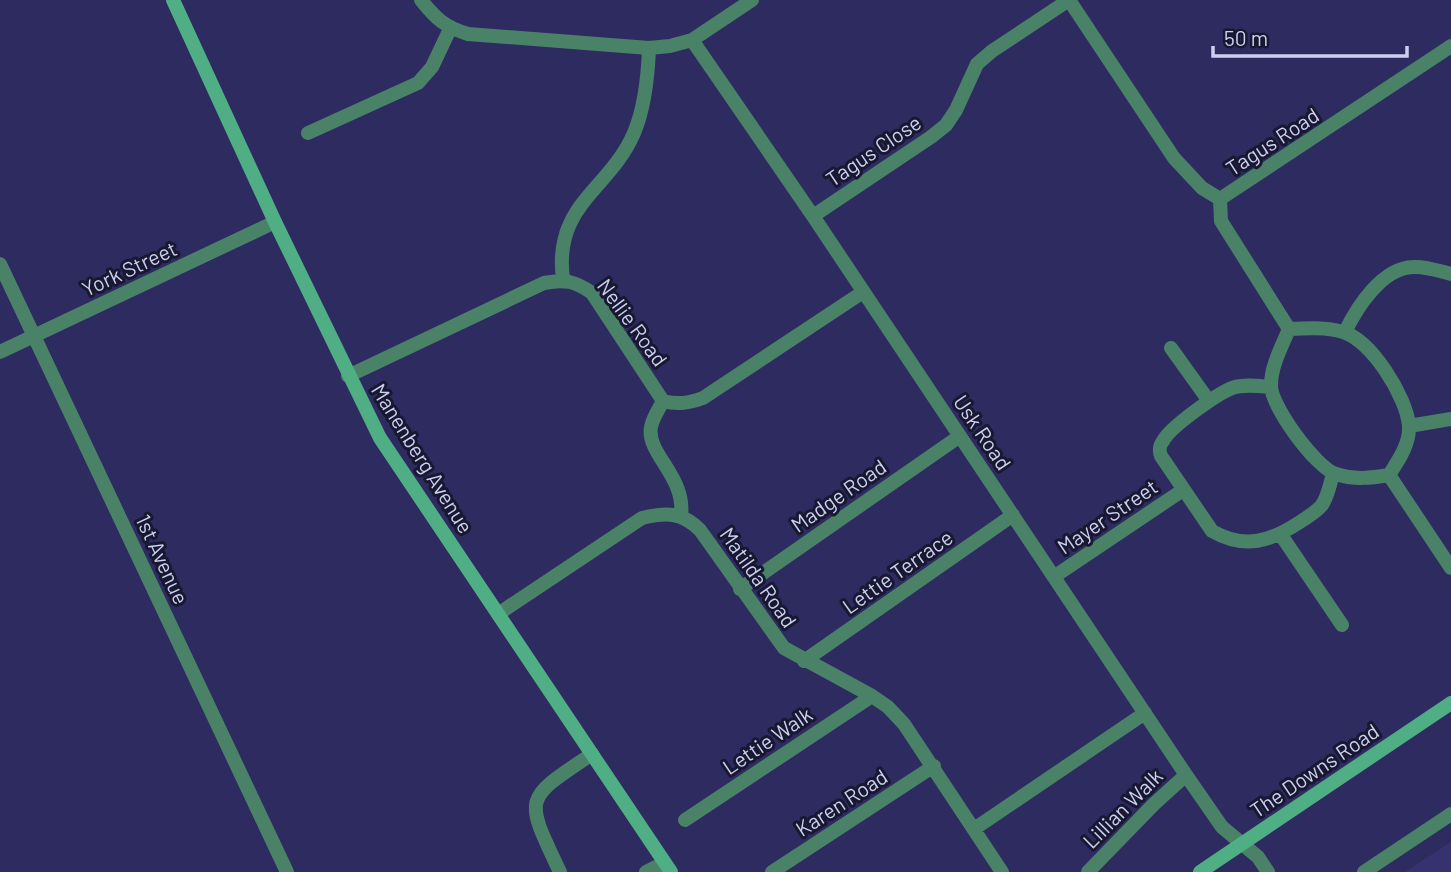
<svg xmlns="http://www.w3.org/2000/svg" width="1451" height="872" font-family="Barlow,sans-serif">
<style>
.built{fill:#363270}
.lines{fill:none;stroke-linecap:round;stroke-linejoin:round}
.lane{stroke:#4a8268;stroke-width:14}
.street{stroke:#4a8268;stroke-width:14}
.secondary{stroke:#50ae84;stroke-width:14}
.labels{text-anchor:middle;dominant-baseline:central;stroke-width:6;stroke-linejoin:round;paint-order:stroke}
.street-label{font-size:21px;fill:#cccff0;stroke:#181831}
</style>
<rect width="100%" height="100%" fill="#2e2b61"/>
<path class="built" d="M1451,842v30h-46z"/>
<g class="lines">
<path class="lane" d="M1220,199l1,22 68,108
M563,279c-10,-75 46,-88 71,-146 11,-26 14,-57 15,-85
M1289,329c-7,17 -18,37 -18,56 -1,20 45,83 65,89 18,6 35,4 53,1
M1289,329c18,-1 37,-2 54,3 28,8 64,65 66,94 1,18 -11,35 -20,49
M1345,332c12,-25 37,-64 68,-65 13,-1 26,4 38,7
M1171,348l38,53
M1270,387c-12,-1 -26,-3 -38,1 -15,6 -62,39 -69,53 -4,5 -4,9 -2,15l51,75c33,19 59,10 88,-9 8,-5 16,-10 22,-17 6,-9 8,-21 11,-31
M663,401c-4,8 -10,16 -12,26 -5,27 35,49 30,89
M1409,426l42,-7
M1389,475l62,93
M1281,535l61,90
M1055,576l128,-86"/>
<path class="street" d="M421,0c15,19 24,27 47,34l181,14 21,-2 22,-6 60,-40
M1069,0l105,158 28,30 18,11 231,-153
M692,40l121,176 373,559 36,52 36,30 10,15
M308,133l110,-50 14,-16 18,-38
M813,216l118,-79 15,-12 10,-15 21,-46 15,-13 77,-51
M0,264l287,608
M0,352l275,-130
M348,376l196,-93c21,-4 31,-2 48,10l71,108c15,4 26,2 40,-3l160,-106
M740,589l220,-153
M498,614l144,-96c24,-6 40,-6 58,12l84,118 88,48 16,11 16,17 98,148
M804,661l209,-146
M685,820l187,-124
M974,829l171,-116
M560,872c-36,-76 -37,-72 32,-118
M646,872l18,-9
M772,872l162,-106
M1088,872l66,-68 32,-29
M1364,872l87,-58"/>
<path class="secondary" d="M173,0l102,222 105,216 291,434
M1200,872l251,-169"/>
</g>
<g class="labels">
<g class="street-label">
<text transform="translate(1272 141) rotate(-33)">Tagus Road</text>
<text transform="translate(873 150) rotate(-34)">Tagus Close</text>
<text transform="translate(129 268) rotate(-25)">York Street</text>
<text transform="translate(633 322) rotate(54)">Nellie Road</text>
<text transform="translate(983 432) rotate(56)">Usk Road</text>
<text transform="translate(423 458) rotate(58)">Manenberg Avenue</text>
<text transform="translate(838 495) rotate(-35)">Madge Road</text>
<text transform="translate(1107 516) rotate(-34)">Mayer Street</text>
<text transform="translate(163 559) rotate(65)">1st Avenue</text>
<text transform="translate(897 571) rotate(-35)">Lettie Terrace</text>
<text transform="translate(759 577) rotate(55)">Matilda Road</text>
<text transform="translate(767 740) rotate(-34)">Lettie Walk</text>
<text transform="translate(1314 770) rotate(-34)">The Downs Road</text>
<text transform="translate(841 802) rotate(-33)">Karen Road</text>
<text transform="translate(1122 808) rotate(-45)">Lillian Walk</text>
</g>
</g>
<path d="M1213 46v10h194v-10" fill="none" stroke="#cccff0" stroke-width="3.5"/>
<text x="1224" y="46" font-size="21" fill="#cccff0" stroke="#181831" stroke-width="5" paint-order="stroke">50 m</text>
</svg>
